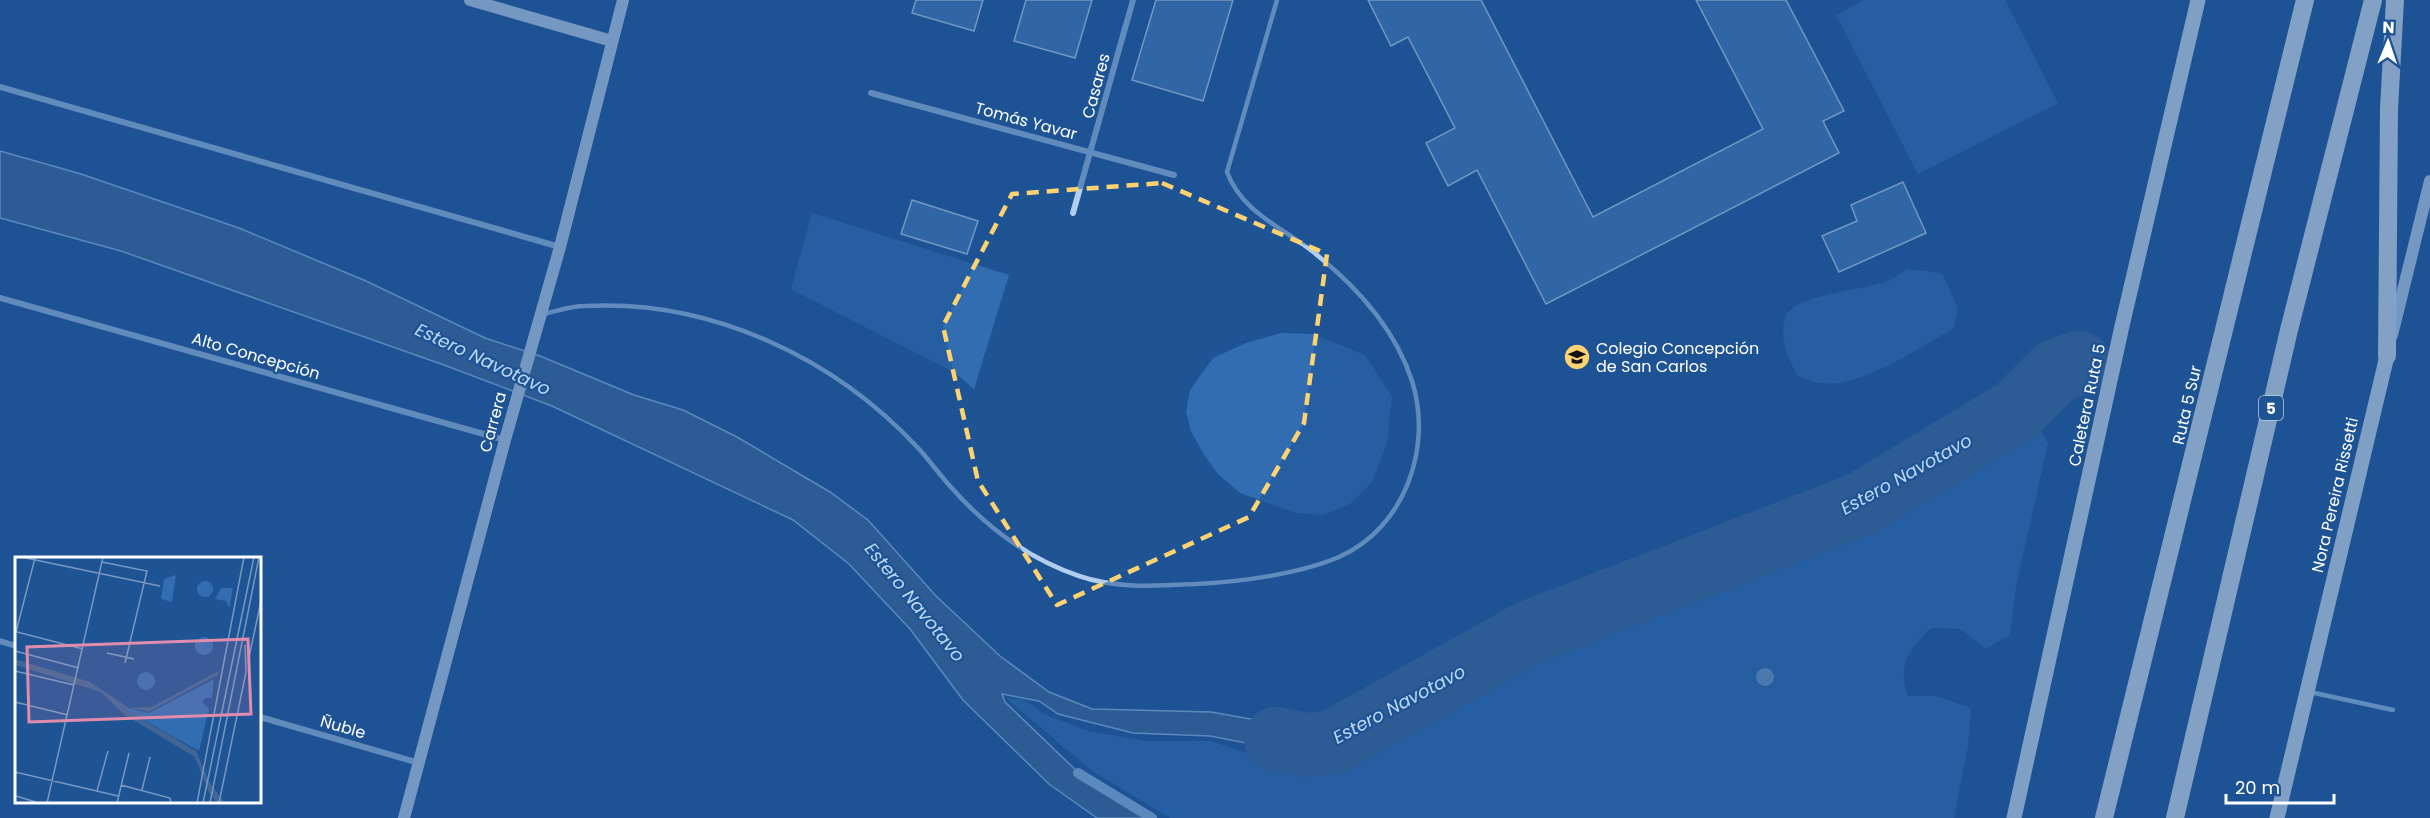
<svg xmlns="http://www.w3.org/2000/svg" width="2430" height="818" font-family="Poppins,sans-serif">
<style>
.green{fill:#326db2}
.water{fill:#416695;stroke:#a4c9f0;stroke-width:1.5}
.lines{fill:none;stroke-linecap:round;stroke-linejoin:round}
.stream{stroke:#a4c9f0;stroke-width:10}
.river{stroke:#416695;stroke-width:64}
.building{fill:#477cbb;stroke:#d7e8fa;stroke-width:1.5}
.lane{stroke:#b1ceee;stroke-width:4.5}
.street{stroke:#b1ceee;stroke-width:6}
.secondary{stroke:#deebfa;stroke-width:12}
.primary{stroke:#f9fbff;stroke-width:15}
.highway{stroke:#fff;stroke-width:18}
.tree{fill:#84a5cc}
.marked{fill:none;stroke:#fdd271;stroke-width:4.5;stroke-dasharray:12 8;stroke-linejoin:round}
.labels{text-anchor:middle;dominant-baseline:central;stroke-width:4.5;stroke-linejoin:round;paint-order:stroke}
.shield{fill:#1e5394;stroke:#bccbdf;stroke-width:1.5}
.shield-label{font-size:15px;font-weight:bold;fill:#fff}
.street-label{font-size:16px;fill:#fff;stroke:#1e5394}
.poi-label{font-size:16px;fill:#fff;stroke:#1e5394;text-anchor:start}
.water-label{font-size:18px;font-style:italic;fill:#bdd8f5;stroke:#1e5394}
.inset-river{fill:none;stroke:#416695;stroke-width:3}
.inset-road{fill:none;stroke:#7898bf;stroke-width:1.5}
.view{fill:#e08cad;fill-opacity:0.15;stroke:#e08cad;stroke-width:3}
.inset-edge{fill:none;stroke:#fff;stroke-width:3}
</style>
<rect width="100%" height="100%" fill="#1e5394"/>
<path class="green" d="M1864,0h141l53,103 -140,71 -82,-159z
M812,213l197,62 -35,114 -19,-16 -164,-84z
M1907,269l35,4 16,35 -4,20c-34,19 -95,61 -134,55 -8,-1 -16,-5 -23,-8 -9,-18 -18,-36 -12,-57 7,-24 82,-28 103,-37 6,-3 13,-8 19,-12z
M1281,333l32,1 52,21 27,42 -5,46 -15,39 -21,21 -27,12 -28,-2 -56,-20 -22,-19 -15,-21 -12,-22 -5,-19 4,-22 23,-32 33,-15z
M2038,427l10,16 -32,143 -6,49 -24,14 -25,-20 -30,-1c-22,21 -34,37 -23,68h27l36,12 -3,38 -14,72h-784l-79,-48 -85,-72 18,2 20,14 44,17 58,10h64l63,20 42,8 40,-10 193,-106 327,-126z"/>
<path class="water" d="M0,151l81,23 158,54 127,53 119,57 55,18 94,39 49,15 54,27 93,55 38,28 68,76 64,60 49,36 43,17 119,3 86,15 32,-5 22,-12 9,17 -17,19 -31,6 -25,-1 -77,-15 -77,-3 -75,-19 -19,-13 -37,-7 3,8 81,78 66,38h-55l-48,-34 -86,-84 -53,-71 -61,-65 -56,-44 -241,-114 -108,-41 -323,-114 -121,-33z"/>
<g class="lines">
<path class="stream" d="M1078,773l74,45"/>
<path class="river" d="M1276,739l29,6 28,-3 197,-110 331,-128 156,-94 39,-39 23,-8"/>
</g>
<path class="building" d="M916,0h67l-9,31 -62,-18z
M1026,0h66l-17,58 -61,-17z
M1156,0h77l-30,101 -71,-21z
M1368,0h113l112,217 170,-88 -67,-129h90l58,111 -21,10 16,32 -293,151 -69,-134 -29,16 -22,-43 29,-15 -47,-91 -17,9z
M1903,182l23,51 -87,39 -17,-36 35,-15 -6,-16z
M912,200l66,21 -11,33 -66,-20z"/>
<g class="lines">
<path class="lane" d="M544,314c13,-3 27,-8 41,-8 126,-7 250,52 334,143 11,12 20,25 31,37 35,40 79,73 129,90 38,13 78,10 117,8 44,-2 103,-10 143,-27 66,-29 94,-110 73,-176 -17,-53 -58,-97 -100,-130 -32,-25 -70,-39 -85,-79l50,-172
M2310,692l83,18"/>
<path class="street" d="M0,87l560,160
M871,93l303,82
M1073,213l60,-213
M0,298l505,142
M0,641l16,5
M260,717l159,46"/>
<path class="secondary" d="M470,0l142,41
M2392,335l38,-154
M404,818l101,-378 55,-193 63,-247"/>
<path class="primary" d="M2014,818l108,-492 76,-326
M2277,818l110,-462"/>
<path class="highway" d="M2387,356l2,-247 6,-109
M2104,818l201,-818
M2175,818l114,-488 84,-330"/>
</g>
<circle class="tree" cx="1765" cy="677" r="9"/>
<path d="M0 0H2430V818H0ZM1162,183l165,71 -23,169 -55,94 -192,88 -79,-124 -35,-155 69,-132z" fill="#1e5394" fill-opacity=".55" fill-rule="evenodd"/>
<path class="marked" d="M1162,183l165,71 -23,169 -55,94 -192,88 -79,-124 -35,-155 69,-132z"/>
<defs>
<g id="school-disc" transform="scale(1.35)"><circle r="9.5" fill="#fdd271" stroke="#1e5394"/><path d="M0-5L7-2L0 1L-7-2ZM-4 1L0 2.5L4 1V4Q0 6-4 4Z" fill="#111"/></g>
</defs>
<g fill-rule="evenodd">
<use href="#school-disc" x="1577" y="357"/>
</g>
<g class="labels">
<rect class="shield" x="2259" y="396" width="24" height="24" rx="4.5"/>
<g class="shield-label">
<text x="2271" y="408">5</text>
</g>
<g class="street-label">
<text transform="translate(1096 86) rotate(-75)">Casares</text>
<text transform="translate(1026 121) rotate(15)">Tomás Yavar</text>
<text transform="translate(256 356) rotate(16)">Alto Concepción</text>
<text transform="translate(2087 405) rotate(-78)">Caletera Ruta 5</text>
<text transform="translate(2187 405) rotate(-77)">Ruta 5 Sur</text>
<text transform="translate(493 422) rotate(-75)">Carrera</text>
<text transform="translate(2335 495) rotate(-77)">Nora Pereira Rissetti</text>
<text transform="translate(343 727) rotate(16)">Ñuble</text>
</g>
<g class="poi-label">
<text x="1596" y="348">Colegio Concepción<tspan x="1596" dy="18">de San Carlos</tspan></text>
</g>
<g class="water-label">
<text transform="translate(483 359) rotate(25)">Estero Navotavo</text>
<text transform="translate(1906 474) rotate(-29)">Estero Navotavo</text>
<text transform="translate(915 602) rotate(51)">Estero Navotavo</text>
<text transform="translate(1399 704) rotate(-28)">Estero Navotavo</text>
</g>
</g>
<g transform="translate(15 557)">
<rect width="246" height="246" fill="#1e5394"/>
<path d="M161,18l-4,27 -11,-3 3,-20zM182 32a8 8 0 1 1 16 0a8 8 0 1 1-16 0ZM206,31h12l-4,20 -3,-7 -11,-2zM180 89a9 9 0 1 1 18 0a9 9 0 1 1-18 0ZM122 124a9 9 0 1 1 18 0a9 9 0 1 1-18 0ZM199,122l-2,19h-7l-3,4 7,7 -10,42 -78,-44 28,6z" fill="#326db2"/>
<path d="M0,102l75,23 39,26 23,-1 -5,4 -26,-4 75,44 14,32 15,20h-8l-9,-12 -13,-34 -70,-42 -24,-23 -86,-27z" fill="#416695"/>
<path class="inset-river" d="M132,154l71,-38M121,162l40,21"/>
<path class="inset-road" d="M6,0l139,29M87,5l45,9 -22,92M1,75l19,-74M2,75l66,17M230,88l1,27M0,94l64,17M92,96l27,6M233,105l13,-61M0,114l59,14M0,145l53,13M0,215l103,24M106,228l49,13 1,5M127,233l8,-33M82,234l11,-40M1,239l23,7M32,246l56,-246M102,246l12,-50M182,246l47,-246M188,246l51,-246M195,246l49,-246M204,246l27,-131"/>
<path class="view" d="M233,82l3,75 -222,8 -2,-75z"/>
<rect width="246" height="246" class="inset-edge"/>
</g>
<g transform="translate(2388 42) rotate(2)" stroke="#1e5394" stroke-width="4.5" paint-order="stroke">
<path d="M0-4.5L10 22L0 15L-10 22Z" fill="#ffffff"/>
<text y="-9" font-size="16" font-weight="bold" text-anchor="middle" fill="#ffffff">N</text>
</g>
<path d="M2226 794v9h108v-9" fill="none" stroke="#ffffff" stroke-width="3"/>
<text x="2235" y="794" font-size="18" fill="#ffffff" stroke="#1e5394" stroke-width="4.5" paint-order="stroke">20 m</text>
</svg>
